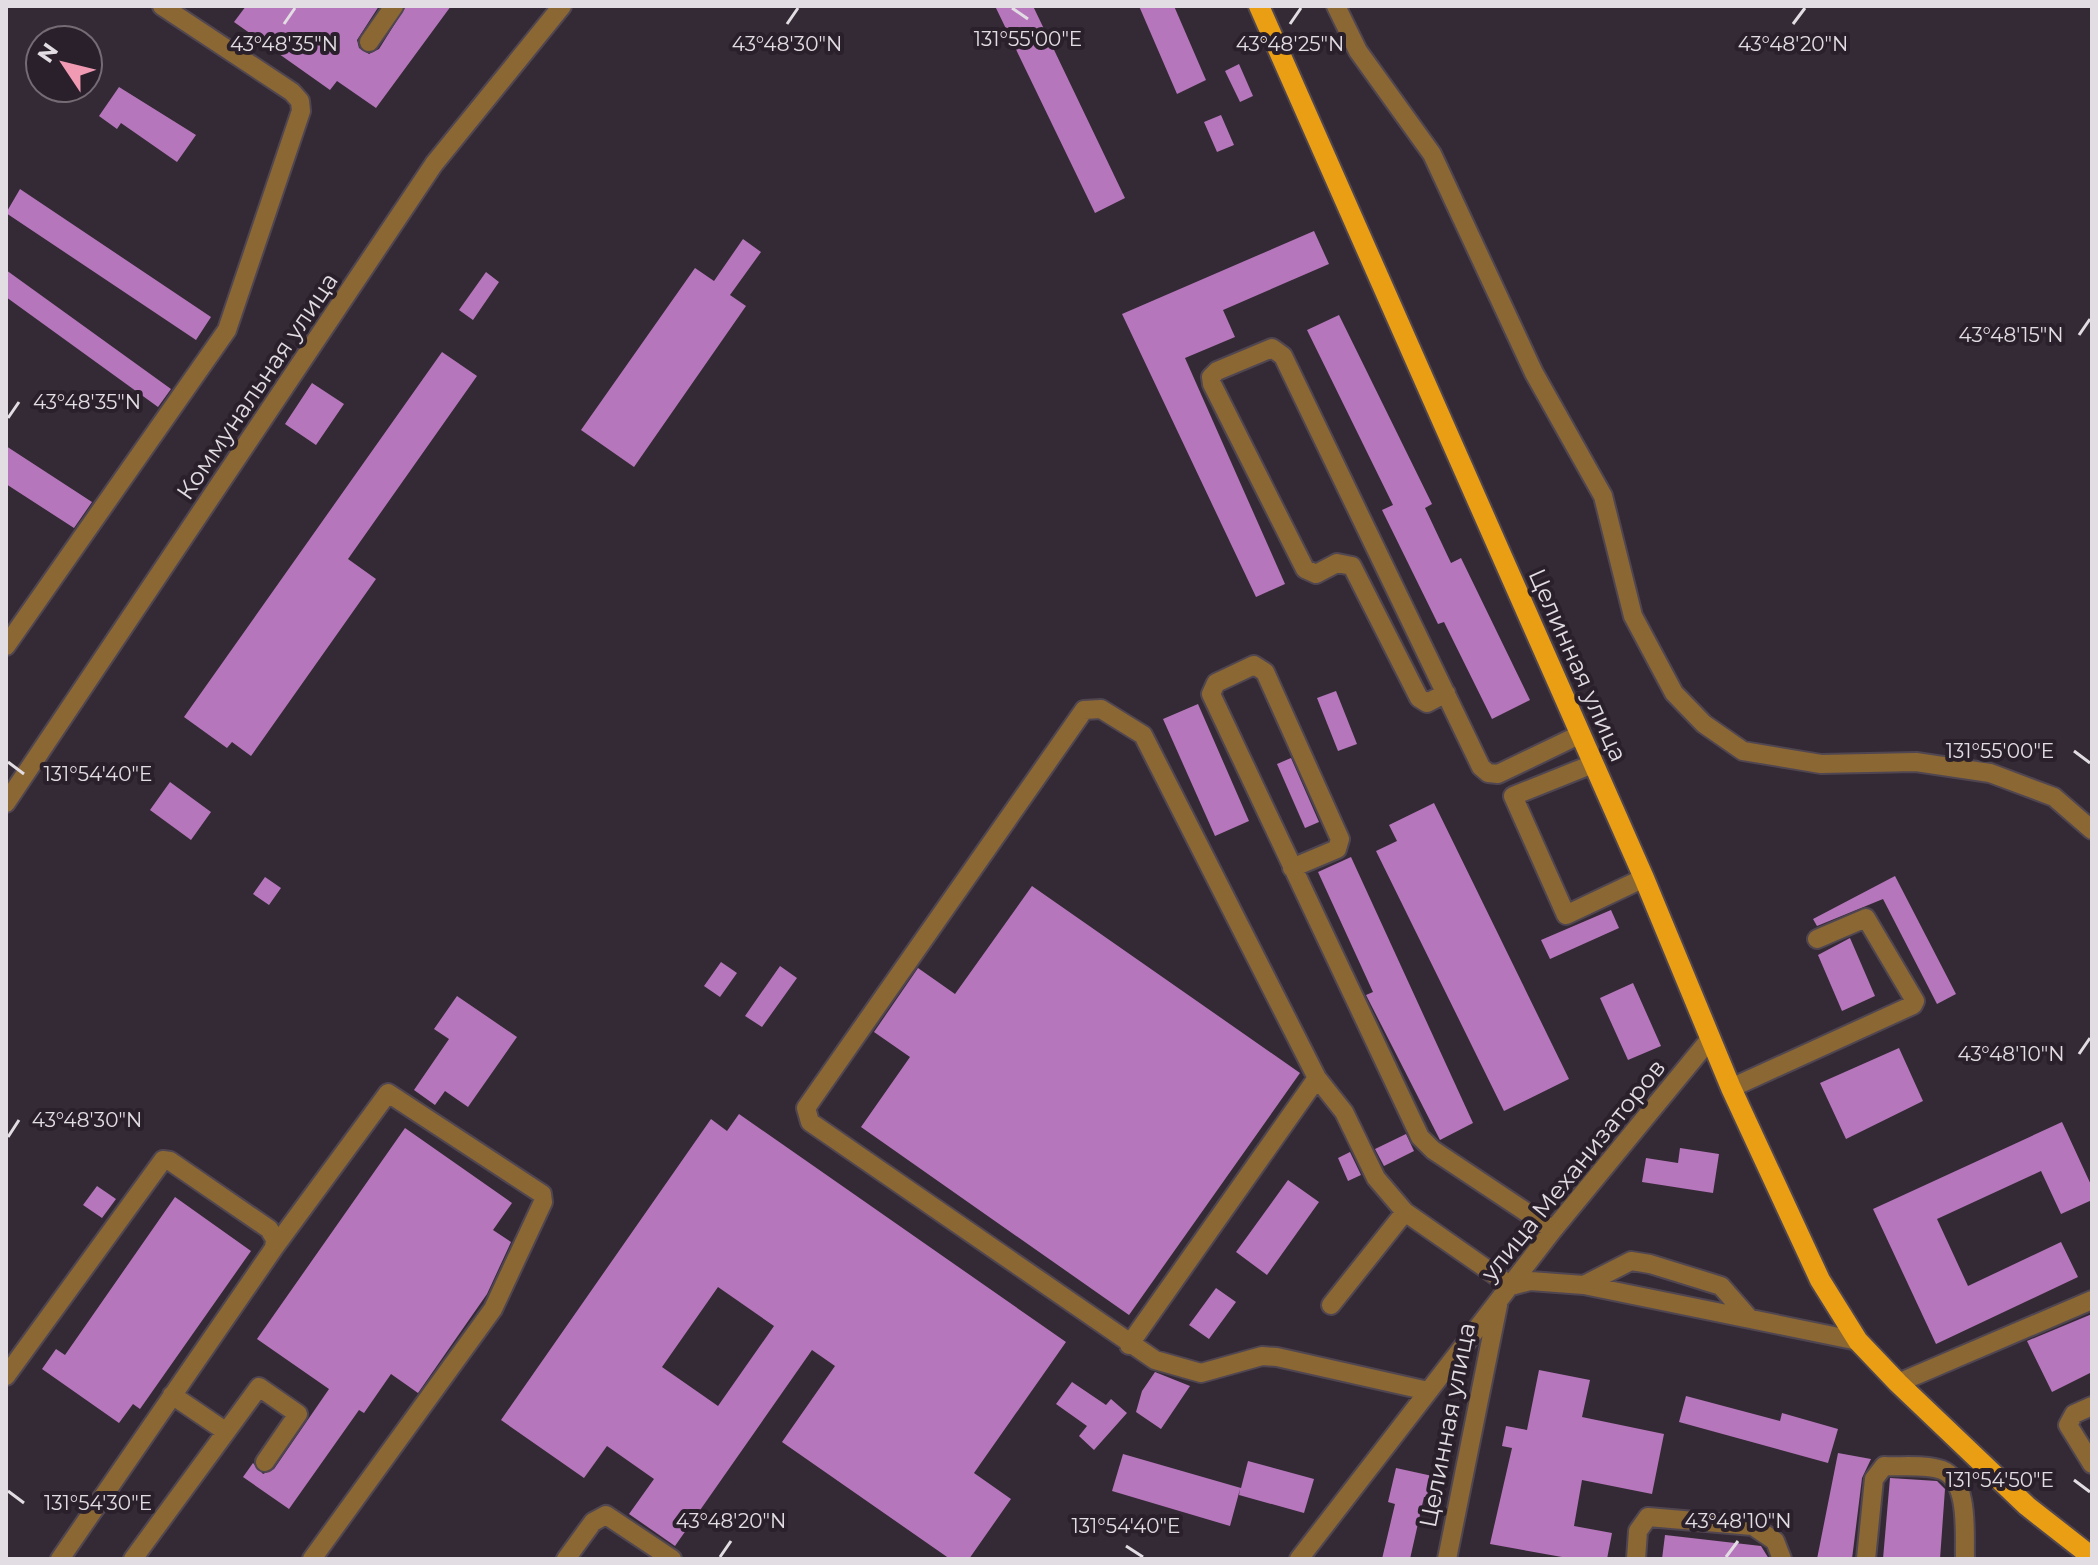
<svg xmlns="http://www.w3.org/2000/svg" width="2098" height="1565" font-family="Montserrat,sans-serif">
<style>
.building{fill:#b676bc;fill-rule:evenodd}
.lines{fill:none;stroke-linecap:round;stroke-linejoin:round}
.minor-casing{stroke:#504651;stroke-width:22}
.major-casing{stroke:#504651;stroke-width:24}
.minor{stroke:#8b6734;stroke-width:18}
.major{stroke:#e99e13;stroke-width:20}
.ticks{fill:none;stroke:#e2dce3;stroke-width:3}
.labels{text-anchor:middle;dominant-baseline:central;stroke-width:8;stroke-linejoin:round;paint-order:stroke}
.street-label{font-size:24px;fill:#e2dce3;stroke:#2a202b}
.ticks-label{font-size:20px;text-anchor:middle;fill:#e2dce3;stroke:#2a202b;stroke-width:8;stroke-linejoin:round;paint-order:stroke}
</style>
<rect width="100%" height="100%" fill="#342a35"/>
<path class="building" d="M246,6h133l-22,34 2,8 10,6 10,-5 27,-43h45l-75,102 -39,-27 -7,9 -96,-68z
M995,6h38l92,192 -30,15z
M1139,6h35l32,74 -29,14z
M1239,64l14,32 -13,6 -15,-31z
M119,87l77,48 -19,27 -56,-39 -4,6 -18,-13z
M1221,115l13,30 -17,7 -13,-30z
M20,189l191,128 -15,23 -190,-127z
M1314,231l15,33 -106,46 12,27 -50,21 100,226 -29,13 -134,-283z
M743,239l18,13 -31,43 16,11 -112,161 -53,-37 114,-162 19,13z
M6,270l165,119 -13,18 -152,-110z
M486,272l13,10 -26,38 -14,-10z
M1339,315l93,189 -7,4 26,55 10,-5 69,142 -38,19 -48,-97 -6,2 -56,-114 11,-5 -86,-175z
M442,352l35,24 -129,183 28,20 -125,177 -19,-14 -5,6 -43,-31z
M312,383l32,21 -28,41 -31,-21z
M6,446l86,56 -18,26 -68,-44z
M1336,691l21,53 -19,7 -21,-53z
M1198,704l51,117 -34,15 -52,-117z
M1291,758l28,64 -14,6 -28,-64z
M170,782l41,30 -20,28 -41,-30z
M1434,803l135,276 -65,32 -128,-260 21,-10 -8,-16z
M1351,857l122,266 -33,17 -74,-145 7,-3 -55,-120z
M1895,876l61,118 -19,10 -54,-105 -66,27 -4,-7z
M265,877l16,11 -12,17 -16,-11z
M1032,886l268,187 -171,242 -268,-188 49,-70 -36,-25 44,-64 37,26z
M1611,910l8,18 -69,31 -9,-19z
M1850,938l25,58 -33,15 -24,-56z
M721,962l16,11 -17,24 -16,-11z
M780,966l17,12 -35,49 -17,-11z
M1633,983l28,63 -33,14 -28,-62z
M457,996l60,41 -49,70 -23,-16 -10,14 -21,-15 35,-51 -15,-10z
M1899,1048l24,53 -77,38 -26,-56z
M739,1114l327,228 -92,131 37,26 -42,60h-19l-168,-117 53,-76 -23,-16 -137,196 -46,-32 25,-35 -47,-33 -23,32 -83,-58 210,-301 16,12zM718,1287l56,39 -56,80 -56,-39z
M2062,1122l30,65v13l-31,14 -20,-43 -104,48 31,67 93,-44 17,35 -142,67 -63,-135z
M405,1128l107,75 -19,27 18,12 -24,52 -69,99 -27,-19 -27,39 -5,-3 -70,99 -46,-32 10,-14 10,11 11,-5 55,-80 -72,-50z
M1406,1134l8,17 -30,15 -9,-17z
M1680,1148l39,6 -6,39 -71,-11 4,-24 32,5z
M1350,1152l11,23 -13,6 -10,-23z
M1288,1180l31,22 -52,73 -31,-23z
M97,1186l19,13 -14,19 -19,-13z
M175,1197l76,54 -111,158 -7,-5 -14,19 -77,-54 14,-20 9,6z
M1216,1288l20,14 -27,37 -20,-14z
M2092,1314v58l-40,20 -25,-51z
M1539,1370l51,10 -8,37 82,17 -12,60 -70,-14 -8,46 38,7 -5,26h-34l-83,-15 22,-96 -10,-2 4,-20 21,4z
M1155,1372l35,14 -29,43 -25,-17 6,-21z
M1072,1382l34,23 5,-6 16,14 -33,37 -15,-14 8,-10 -31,-22z
M1686,1396l94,25 2,-8 56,16 -10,34 -149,-41z
M1838,1453l33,6 -9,19 -10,81h-35z
M1123,1454l118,34 7,-27 66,18 -10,34 -65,-18 1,-6 -10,37 -118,-35z
M1396,1468l41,9 -5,21 -8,-1 -14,62h-28l13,-55 -7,-2z
M1890,1478l47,3 8,8 -5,70h-57z
M1665,1535l96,11 8,13h-107z"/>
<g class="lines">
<g class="minor-casing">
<path id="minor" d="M1336,6l22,45 74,103 102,219 69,123 30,120 41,77 30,31 39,27 78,13 95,-2 74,11 64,24 38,33
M369,42l25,-36
M6,646l221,-316 74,-219 -1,-10 -8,-9 -130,-86
M1446,693l-19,10 -8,-5 -67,-132 -15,-3 -21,11 -11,-5 -93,-185 -1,-7 6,-6 55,-23 11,8 198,411 7,6 10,1 83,-40
M1593,764l-80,32 53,119 78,-37
M6,803l428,-639 128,-158
M1292,868l45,-19 3,-10 -75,-167 -11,-7 -38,18 -5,11 209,443 13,13 120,80
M1731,1088l182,-83 2,-4 -49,-83 -49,21
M274,1248l114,-155 154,101 1,8 -50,107 -181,250
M1584,1285l47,-24 19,3 71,22 28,32
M1331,1305l74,-93
M1129,1345l188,-267
M6,1376l157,-216 7,1 99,68 6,10 -1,9 -214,311
M1898,1383l194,-83
M1428,1391l-151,-34 -15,-1 -61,17 -46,-13 -345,-238 -4,-14 278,-398 17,-1 42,26 174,343 27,34 32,66 29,34 106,74 19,-5 54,4 274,56
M172,1395l53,36
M2092,1406l-18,8 -6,11 24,39
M133,1559l126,-172 39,27 -33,48
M566,1559l27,-37 13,-7 66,44
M1299,1559l254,-329 157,-191
M1447,1559l51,-254
M1636,1559l2,-28 10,-14 105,9 22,15 7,18
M1866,1559l8,-80 10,-13c17,1 42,-2 58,4 28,11 22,65 23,89"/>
</g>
<g class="major-casing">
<path id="major" d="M1259,6l385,872 87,210 89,192 38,61 40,42 129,123 65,51"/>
</g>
<use href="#minor" class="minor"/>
<use href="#major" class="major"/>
</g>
<path class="ticks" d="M1012,8l16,11M284,24l11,-16M787,24l11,-16M1290,24l11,-16M1793,24l12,-16M2079,335l11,-16M8,418l11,-16M2074,751l16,12M8,762l16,12M2079,1054l11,-16M8,1137l11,-17M2074,1480l16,12M8,1491l16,12M1126,1546l17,11M720,1557l11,-16M1726,1557l12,-16"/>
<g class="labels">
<g class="street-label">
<text transform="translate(257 386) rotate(-56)">Коммунальная улица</text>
<text transform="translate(1578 665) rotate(66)">Целинная улица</text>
<text transform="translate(1573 1170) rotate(-51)">улица Механизаторов</text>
<text transform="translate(1447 1425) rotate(-79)">Целинная улица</text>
</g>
</g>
<g class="ticks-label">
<text x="1028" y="46">131°55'00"E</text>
<text x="284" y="51">43°48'35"N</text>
<text x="787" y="51">43°48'30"N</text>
<text x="1290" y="51">43°48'25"N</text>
<text x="1793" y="51">43°48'20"N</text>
<text x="2011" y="342">43°48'15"N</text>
<text x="87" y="409">43°48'35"N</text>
<text x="2000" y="758">131°55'00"E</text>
<text x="98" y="781">131°54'40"E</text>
<text x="2011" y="1061">43°48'10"N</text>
<text x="87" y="1127">43°48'30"N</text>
<text x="2000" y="1487">131°54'50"E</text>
<text x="98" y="1510">131°54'30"E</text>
<text x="731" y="1528">43°48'20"N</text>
<text x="1738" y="1528">43°48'10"N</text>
<text x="1126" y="1533">131°54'40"E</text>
</g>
<rect width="2098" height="1565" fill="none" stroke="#e2dce3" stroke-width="16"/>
<g transform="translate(64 64) rotate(305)"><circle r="38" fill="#2a202b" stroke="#746b75" stroke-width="2"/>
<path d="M0-6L14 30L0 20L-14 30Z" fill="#f09ab4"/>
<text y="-12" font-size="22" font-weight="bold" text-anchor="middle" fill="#e2dce3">N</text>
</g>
</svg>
